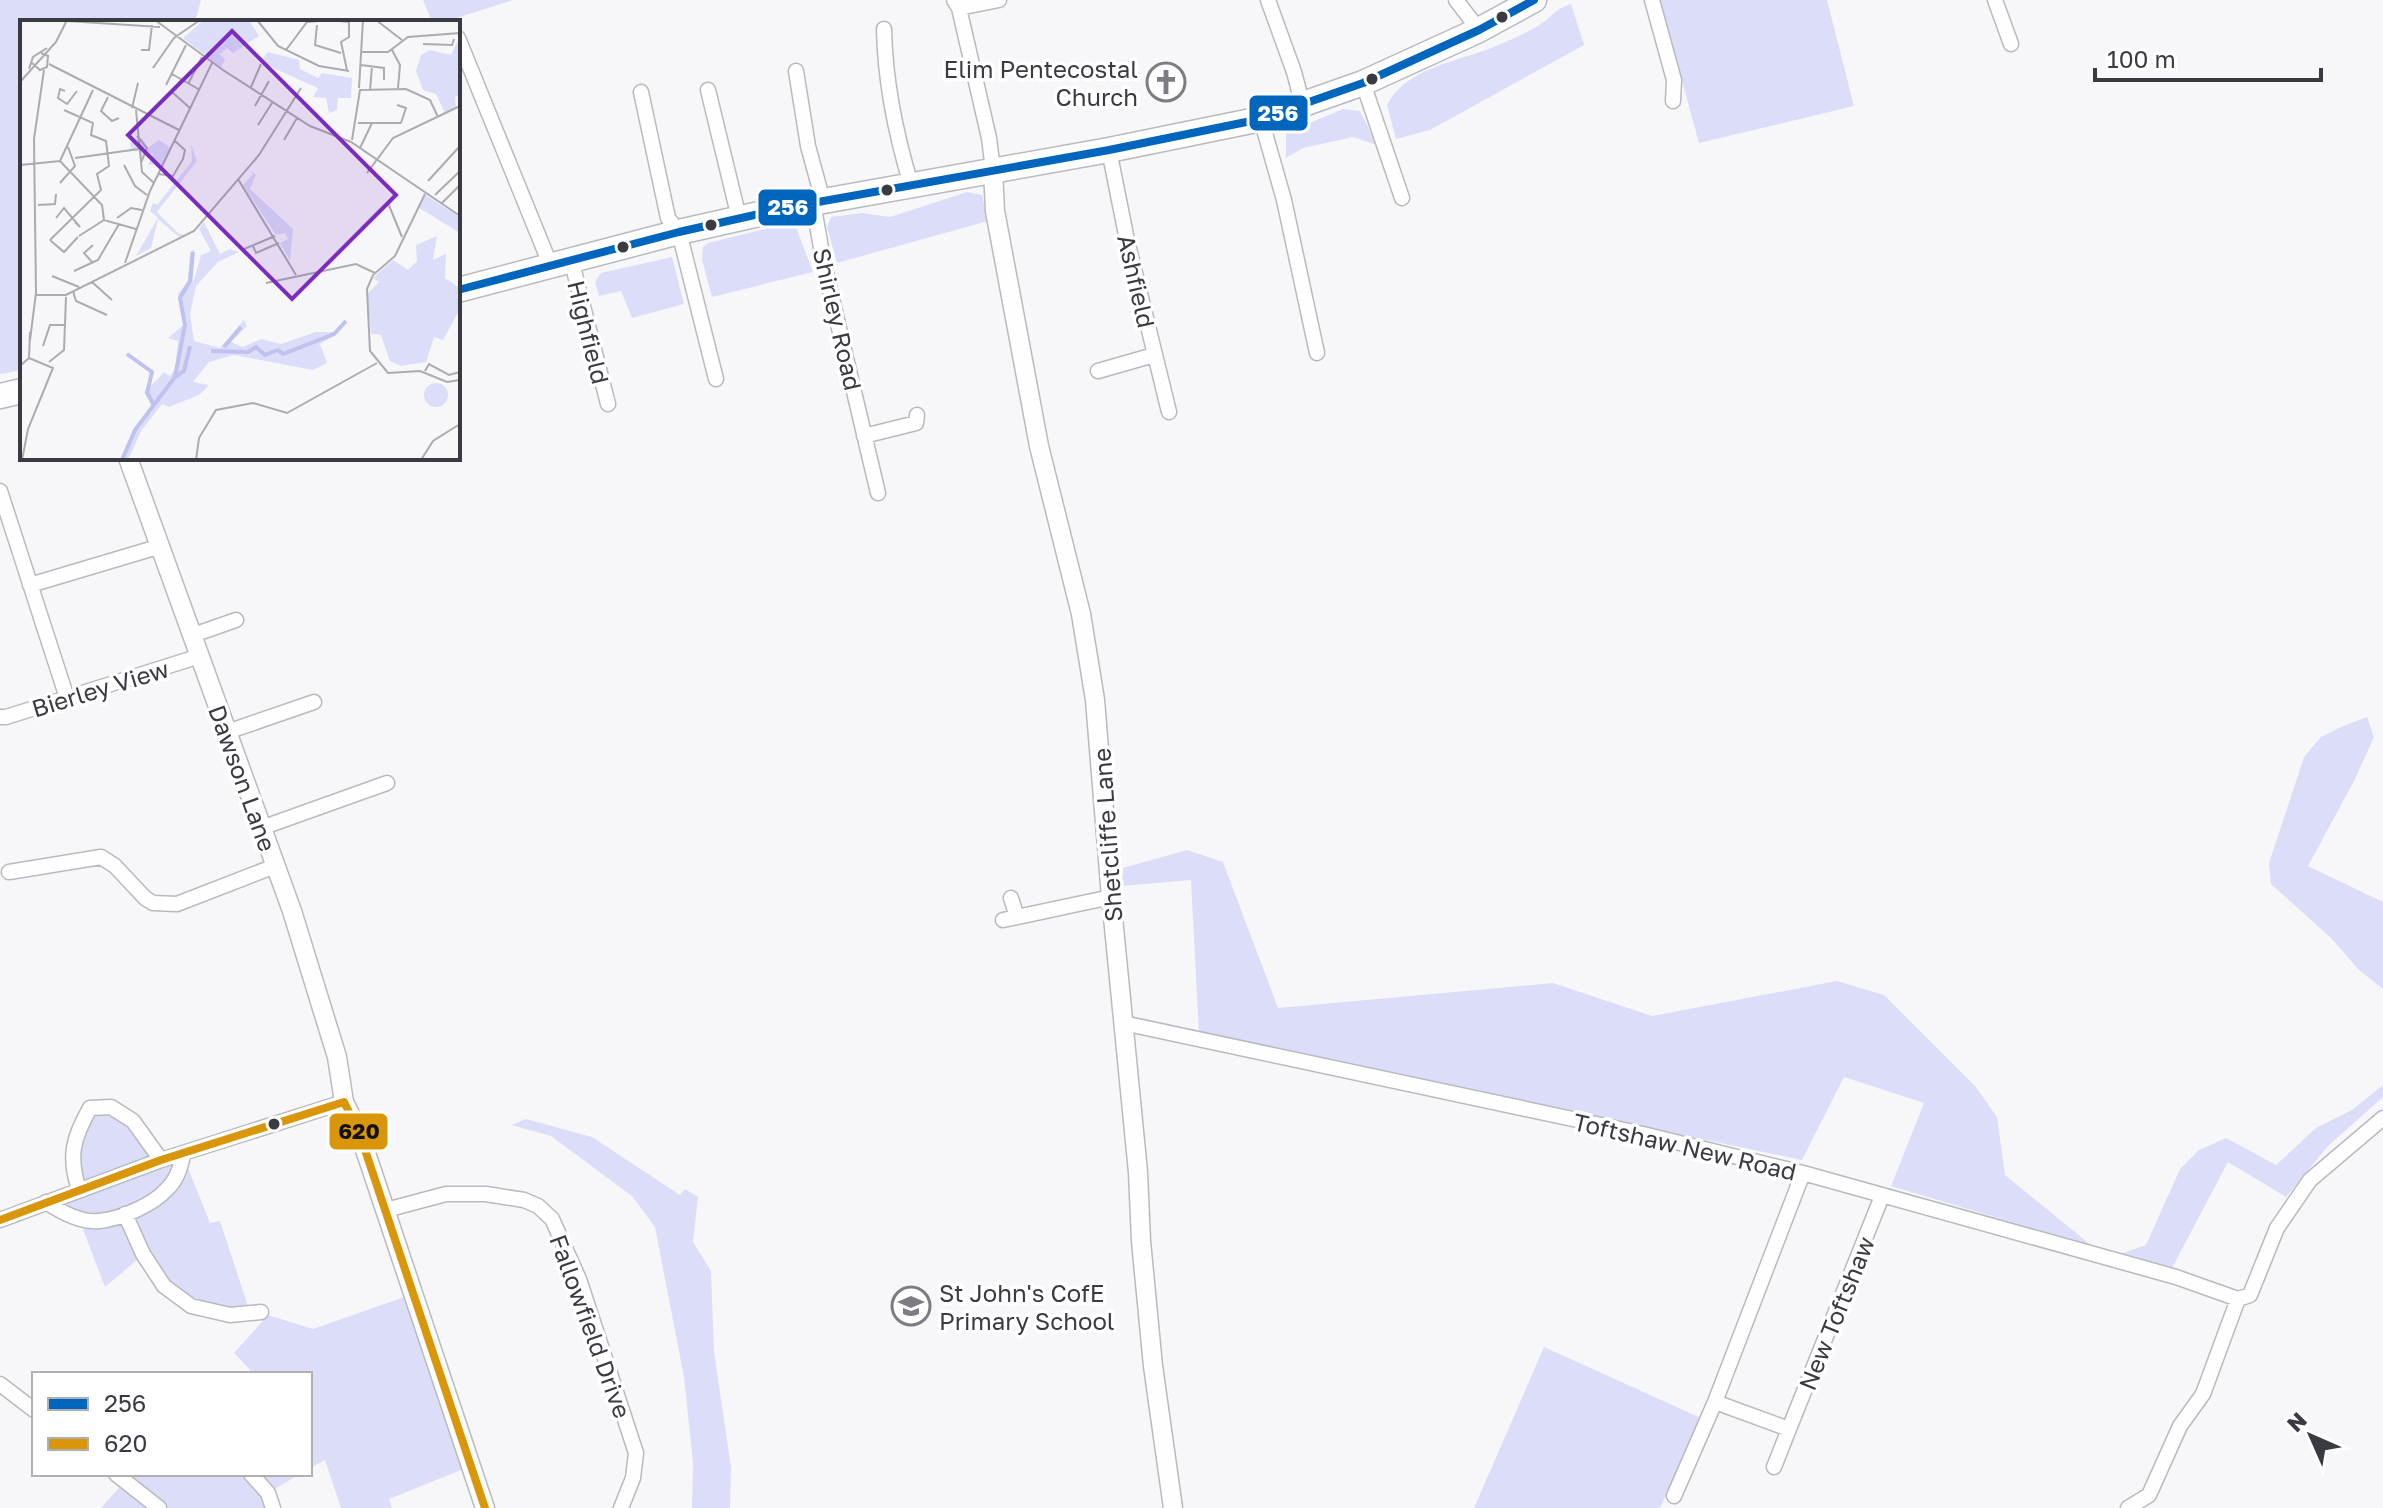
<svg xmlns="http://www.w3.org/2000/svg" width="2383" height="1508" font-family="'Golos Text',sans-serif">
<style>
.green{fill:#dcddf9}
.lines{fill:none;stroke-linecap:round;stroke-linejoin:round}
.street-casing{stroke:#b9babf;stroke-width:17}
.secondary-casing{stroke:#b9babf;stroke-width:21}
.highway-casing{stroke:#b9babf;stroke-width:27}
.street{stroke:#fefefe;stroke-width:14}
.secondary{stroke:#fefefe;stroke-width:18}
.highway{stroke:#fefefe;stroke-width:24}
.bus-1-casing{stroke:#fff;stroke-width:14}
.bus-2-casing{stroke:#fff;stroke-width:14}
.bus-1{stroke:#0065bd;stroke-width:8}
.bus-2{stroke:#da960a;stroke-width:8}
.bus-dot{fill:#393a42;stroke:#fff;stroke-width:3}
.labels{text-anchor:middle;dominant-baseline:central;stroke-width:7;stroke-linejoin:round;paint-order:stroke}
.poi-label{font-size:24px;fill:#393a42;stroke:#fff;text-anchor:end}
.street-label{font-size:24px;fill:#393a42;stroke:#fff}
.inset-river{fill:none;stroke:#bfc1ef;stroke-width:4}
.inset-road{fill:none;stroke:#ababb0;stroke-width:2}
.view{fill:#7b2cbf;fill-opacity:0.15;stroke:#7b2cbf;stroke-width:4}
.inset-edge{fill:none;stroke:#393a42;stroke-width:4}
.line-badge{stroke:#fff;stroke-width:3}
.badge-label{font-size:22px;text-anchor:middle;font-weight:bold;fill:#fff}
.pale-badge-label{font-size:22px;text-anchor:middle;font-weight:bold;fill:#111}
</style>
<rect width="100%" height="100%" fill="#f7f7fa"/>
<path class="green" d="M0,0h201l-6,22h-173v348l-22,4z
M423,0h90l-69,22h-12z
M1660,0h167l27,106 -155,37z
M1571,4l13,41 -154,85 -34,9 -9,-34c19,-39 77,-44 114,-61 13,-6 33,-14 44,-23 11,-9 12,-12 26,-17z
M1343,109l17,2 17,34 -24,-8 -50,11 -17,10v-25z
M967,192l15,3 6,26 -151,42 -10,-36 4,-10 31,-4 28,4z
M794,222l19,50 -101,25 -10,-37 1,-13 5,-4z
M672,257l12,47 -52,14 -11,-27 -22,5 -4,-14 6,-9z
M2367,717l7,20 -20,44 -46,85 75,36v87l-24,-19 -28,-32 -60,-54 -2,-21 35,-106 17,-20 20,-10z
M1187,850l36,12 55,146 275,-25 99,33 185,-35 47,14 91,91 22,31 8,58 87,71 -201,-60 33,-83 -80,-26 -42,83 -603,-126 -8,-154 -69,6 1,-18z
M2383,1085v12l-55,49 -42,51 -58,-35 -56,106 -52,-14 26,-9 34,-76 19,-19 27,-12 50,27 40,-37 36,-18z
M112,1107l49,53 22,-5 27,68 10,-2 30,91 -59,-6 -48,-51 -38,32 -26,-68 -23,-10 23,-19 -7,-22 18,-60z
M526,1119l66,18 88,58 5,-6 13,8 -5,45 18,29 3,81 17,115 -1,41h-38l1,-45 -9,-86 -29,-150 -23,-31 -81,-60 -40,-11z
M413,1294l58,172 -82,33 3,9h-51l-16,-48 -15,8v-94h-56l-20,-21 34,-38 45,14z
M1544,1347l157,71 -41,90h-186z
M116,1474h184l-32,19 5,15h-172l24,-27z"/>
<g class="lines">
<g class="street-casing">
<path id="street" d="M954,0l5,8 30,130 4,32
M1268,0l26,72 9,34
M1456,0l23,30
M1652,0l22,80 -1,21
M1995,0l16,44
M959,8l40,-8
M884,29c1,52 12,106 27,156
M458,38l92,226
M796,71l12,75 15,55
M1363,83l39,115
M708,90l31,128
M641,92l27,126 11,14 37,147
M1261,119l23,81 33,153
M1109,150l18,90 42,172
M813,202l11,63 54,228
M571,259l37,145
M1098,371l56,-16
M864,436l52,-13 1,-8
M0,491l67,207
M30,585l131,-39
M193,635l43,-15
M0,717h6l194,-61
M227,732l87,-30
M261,828l126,-45
M9,872l92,-15 14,9 30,32 8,5 24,1 98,-38
M1011,898l6,19
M1003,920l108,-23
M1123,1023l520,111 160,39 373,104 62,22
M79,1190c-11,-34 -6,-52 11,-82l21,-1 22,14 28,39
M46,1202c15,10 35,21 53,19 21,-2 54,-16 68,-32 9,-8 14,-23 16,-34
M386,1210l60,-16h40l38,6 14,6 14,13 27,60 57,174 -3,25 -12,30
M125,1214l18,40 21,32 27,20 39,9 31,-3
M0,1220l161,-60 183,-58
M2238,1299l12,-4 27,-67 33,-48 73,-62
M0,1384l34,26
M1715,1402l74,27 93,-233
M1774,1467l15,-38
M116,1474l43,34
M251,1474l17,19 5,15
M1674,1496l41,-94 88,-229
M2128,1508l21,-13 31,-69 23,-32 35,-95"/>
</g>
<g class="secondary-casing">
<path id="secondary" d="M993,170l2,41 44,235 42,168 14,86 16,197 27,275 3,69 12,125 20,142
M128,458l164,453 45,146 7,45 15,30 126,376"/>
</g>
<g class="highway-casing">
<path id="highway" d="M458,290l221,-58 111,-25 319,-57 152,-31 102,-36 116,-53 55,-30
M0,396l22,-5"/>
</g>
<use href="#street" class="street"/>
<use href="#secondary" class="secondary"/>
<use href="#highway" class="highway"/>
<g class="bus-1-casing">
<path id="bus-1" d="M458,290l221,-58 111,-25 319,-57 152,-31 102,-36 116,-53 55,-30"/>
</g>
<g class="bus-2-casing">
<path id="bus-2" d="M0,1220l161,-60 183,-58 15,30 126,376"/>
</g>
<use href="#bus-1" class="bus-1"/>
<use href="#bus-2" class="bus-2"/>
</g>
<defs>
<g id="church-ring" transform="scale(2)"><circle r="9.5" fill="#fff" stroke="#7c7c82" stroke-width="1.5"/><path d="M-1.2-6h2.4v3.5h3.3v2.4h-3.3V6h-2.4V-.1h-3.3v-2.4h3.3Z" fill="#7c7c82"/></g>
<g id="school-ring" transform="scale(2)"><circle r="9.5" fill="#fff" stroke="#7c7c82" stroke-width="1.5"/><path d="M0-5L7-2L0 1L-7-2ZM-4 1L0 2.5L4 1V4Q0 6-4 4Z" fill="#7c7c82"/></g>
</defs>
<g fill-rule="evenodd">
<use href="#church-ring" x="1166" y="82"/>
<use href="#school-ring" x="911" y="1306"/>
</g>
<g class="bus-dot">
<circle cx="1502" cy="17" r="7"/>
<circle cx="1372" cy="79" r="7"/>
<circle cx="887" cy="190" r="7"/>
<circle cx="711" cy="225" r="7"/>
<circle cx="623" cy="247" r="7"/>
<circle cx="274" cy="1124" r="7"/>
</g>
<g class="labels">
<g class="poi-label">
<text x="1138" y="68">Elim Pentecostal<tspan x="1138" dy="28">Church</tspan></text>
<text x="939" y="1292" text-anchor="start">St John's CofE<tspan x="939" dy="28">Primary School</tspan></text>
</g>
<g class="street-label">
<text transform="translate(1137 281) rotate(77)">Ashfield</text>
<text transform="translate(838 319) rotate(77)">Shirley Road</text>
<text transform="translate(589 332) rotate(76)">Highfield</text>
<text transform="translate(100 688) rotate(-17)">Bierley View</text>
<text transform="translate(243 778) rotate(70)">Dawson Lane</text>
<text transform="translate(1107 835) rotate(-94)">Shetcliffe Lane</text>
<text transform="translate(1685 1146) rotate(13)">Toftshaw New Road</text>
<text transform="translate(1836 1313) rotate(-68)">New Toftshaw</text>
<text transform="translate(591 1326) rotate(70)">Fallowfield Drive</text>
</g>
</g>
<g transform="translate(20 20)">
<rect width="440" height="440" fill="#f7f7fa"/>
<path d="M184,0h45l10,16 -26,17 -6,-5 -7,6 5,6 -4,7 -38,-29zM440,16v59l-5,2 1,10 -11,6 -9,-19 -13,-4 -7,-19 5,-16 9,-5 21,5zM248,32l31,8 1,9 18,9 4,-5 30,5 -1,20h-13l-1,12 -8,3 -3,-15 -13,-1 5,-9 -58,-26zM122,118l6,10 11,-8 12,8 -8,16 -15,1 5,-11 -6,-2 -6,11 -2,-14 -8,1 -1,-8zM171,124l6,17 -40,51 22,22 7,1 -7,2 -21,-18 -7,29 -15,8 22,-38 -8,-7 3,-8 4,2 35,-44zM228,149l8,6 -6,14 43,40 -3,32 -10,-18 8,-4 -3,-6 -9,2 -33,-50 10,-11zM406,175l34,23v15l-41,-25zM184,202l16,32 10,-5 9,3 -21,10 -22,24 -6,28 4,27 26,7 24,-28 3,6 -16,16 12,5 18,-8 20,5 35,-12h24l-20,12 7,19 -14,7 -79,-15 -25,7 -16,20 16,3 -10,10 -30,12 -7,-3 -21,27 -13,29h-7l15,-33 16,-15 -5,-22 17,-18 6,4 5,-7 3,-28 -10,-3 19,-16 -9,-28 10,-13 2,-29 4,-3 -1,35 8,-29 10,-4 -12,-22zM417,216l-4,24 13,-6 -1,24 15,10v21l-17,31 -9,-3 -8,25 -25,4 -11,-5 -9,-26 -10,-1 -4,-40 12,-12 -6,-4 20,-18 15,10 9,-9 -1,-16zM404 375a12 12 0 1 1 24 0a12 12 0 1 1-24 0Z" fill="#dcddf9"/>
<path class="inset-river" d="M204,327l17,-20M191,331l37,1 8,-5 9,8 13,-5 5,4 51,-20 12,-13M107,334l25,18 -5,21 7,12M155,357l9,-6 6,-25M102,440l13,-30 40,-53 10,-52 -5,-27 10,-17 3,-29"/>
<path class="inset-road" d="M135,0l68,50 87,56 41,16 109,74M237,0l21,26 41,20 30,5M311,0l18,2v15l-8,5 6,28M356,0l26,20M47,1l93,6M297,5l-2,20 26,8M403,24l29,1 2,-6M121,30h8l3,-25M266,30l21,-28 23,-2M372,30l8,15 -2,23M342,32h26l20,-15 52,-4M12,43l8,7 7,-3 1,-11 -7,-3M29,44l130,66M341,45l23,3v12M133,48l21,-30 26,-18M9,49l4,-12 14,-9M152,54l28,16M0,62l36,-40 11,-22M168,64l14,-27M146,65l20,-40M231,67l10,-23M339,68l4,-68M45,71l-5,-2 -2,9 9,6 10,-13M350,71l2,-25M152,72l19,17M88,77l-7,14 11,10 7,-3M377,85l9,3 -5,15M235,86l14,-25M112,88l6,-25M116,90l6,62 12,11M338,103h43M238,105l14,-22M117,116l10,12 -6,15M264,120l13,-22M332,120l8,-50 46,-1 24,11 8,17M340,128l12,-25M55,138l64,-9M40,141l33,-71M0,145l40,-4 42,44 2,15M104,145l11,21 12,9M347,153l26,-35 67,-32M138,154l15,2 10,-17 2,-9 -10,-9M218,159l58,96M408,161l32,-35M40,163l15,-17 -7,-19M405,174l-30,62 -22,19 -6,14 3,62 18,22 32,-2 27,11 13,-2M415,175l25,-24M368,183l14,34M422,183l18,-18M18,185l17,-1 1,-10M36,198l8,-10 16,19 -5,-5M97,198l14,-10 11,2M59,216l25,-16 32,9M30,220l51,-50 -4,-16 12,-8 -3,-25 -15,-6 2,-12 -29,-13M30,220l14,12 14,-15M73,225l-9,8 9,10M233,226l3,7 23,-10M224,229l31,-13M105,243l25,-72 62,-128M54,251l24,-11 21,-36M32,256l27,11M72,262l20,18M246,263l90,-19 19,9M53,271l3,10 31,14M16,275h30l128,-64 65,-76 42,-67M10,320l6,-47 -2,-154 10,-69M23,326l7,-21h16M29,342l15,-12 2,-53M0,346l9,-8 1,-26M405,351l4,-7 20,11 11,-3M2,440l6,-31 25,-61 -24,-10M176,440l3,-22 17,-28 37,-7 34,10 90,-50M401,440l12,-19 27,-17"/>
<path class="view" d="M212,11l164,164 -104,104 -164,-164z"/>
<rect width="440" height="440" class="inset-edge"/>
</g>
<g class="line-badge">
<rect x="1248" y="94" width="61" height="38" rx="8" fill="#0065bd"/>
<rect x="757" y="188" width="61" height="39" rx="8" fill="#0065bd"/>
<rect x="328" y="1112" width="61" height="39" rx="8" fill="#da960a"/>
</g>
<g class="badge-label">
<text x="1278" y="121">256</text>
<text x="788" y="215">256</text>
</g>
<g class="pale-badge-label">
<text x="359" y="1139">620</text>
</g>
<rect x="32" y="1372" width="280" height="104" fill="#ffffff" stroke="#b0b0b3" stroke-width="2"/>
<rect x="48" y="1398" width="40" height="12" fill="#0065bd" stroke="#b0b0b3" stroke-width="2"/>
<text x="104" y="1412" font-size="24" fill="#393a42">256</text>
<rect x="48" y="1438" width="40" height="12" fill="#da960a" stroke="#b0b0b3" stroke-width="2"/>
<text x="104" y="1452" font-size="24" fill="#393a42">620</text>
<g transform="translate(2311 1436) rotate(315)" stroke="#ffffff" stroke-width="6" paint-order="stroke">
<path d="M0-6L14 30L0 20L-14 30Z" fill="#393a42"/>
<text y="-12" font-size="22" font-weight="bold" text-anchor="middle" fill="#393a42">N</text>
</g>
<path d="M2095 68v12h226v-12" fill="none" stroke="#393a42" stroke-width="4"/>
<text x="2107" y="68" font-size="24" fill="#393a42" stroke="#ffffff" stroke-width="6" paint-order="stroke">100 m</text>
</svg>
